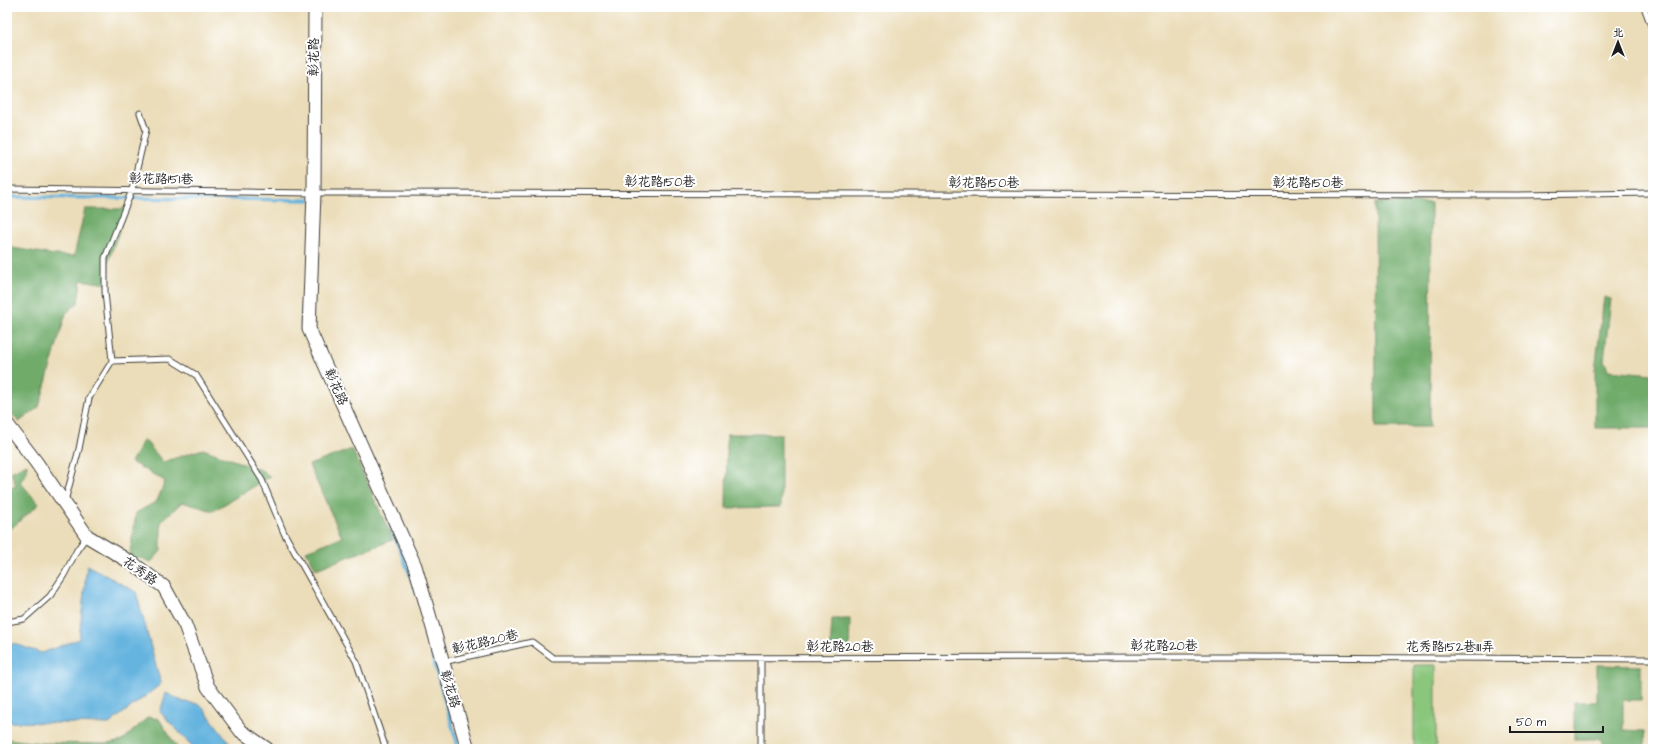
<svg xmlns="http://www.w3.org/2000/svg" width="1660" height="756" font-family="'Architects Daughter','LXGW WenKai TC',sans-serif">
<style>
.green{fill:#8ac67b;stroke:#53714c}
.forest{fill:#6fab6b;stroke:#466444}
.water{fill:#65b4df;stroke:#40687e}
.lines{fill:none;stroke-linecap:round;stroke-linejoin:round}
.stream{stroke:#65b4df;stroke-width:3.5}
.service-casing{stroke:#3b3934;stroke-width:7}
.tertiary-casing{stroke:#3b3934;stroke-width:15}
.service{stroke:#fff;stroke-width:5}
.tertiary{stroke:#fff;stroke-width:13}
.labels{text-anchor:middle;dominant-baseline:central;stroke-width:4;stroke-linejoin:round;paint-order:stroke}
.street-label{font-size:13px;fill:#1c1c1c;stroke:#fff}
</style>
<rect width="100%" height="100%" fill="#fff"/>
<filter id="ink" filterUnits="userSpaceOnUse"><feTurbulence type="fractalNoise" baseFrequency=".025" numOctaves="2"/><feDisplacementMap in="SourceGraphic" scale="8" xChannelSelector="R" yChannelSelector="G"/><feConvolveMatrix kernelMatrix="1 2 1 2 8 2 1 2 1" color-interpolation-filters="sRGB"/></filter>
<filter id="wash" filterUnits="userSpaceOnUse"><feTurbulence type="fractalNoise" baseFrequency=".012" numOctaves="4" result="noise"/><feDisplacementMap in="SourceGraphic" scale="16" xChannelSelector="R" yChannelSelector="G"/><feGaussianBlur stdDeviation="0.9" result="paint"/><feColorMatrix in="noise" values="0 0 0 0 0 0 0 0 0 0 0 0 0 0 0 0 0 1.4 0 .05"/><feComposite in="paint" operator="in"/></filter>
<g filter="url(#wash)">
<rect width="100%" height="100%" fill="#ebddb9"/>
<path class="green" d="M1414,665h22v84h-22z"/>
<path class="forest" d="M1375,203h56l-1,224h-54z
M85,209h42l-19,53 -1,22 -26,-4 -3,23 -12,10 -27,94 -20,15 -12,-14v-161l48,8 19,1z
M1604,297l7,2 -7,61 4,10 45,4v54h-58v-57z
M727,434h54v73l-55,1z
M144,439l19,23 40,-13 60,22 7,6 -57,34 -31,-9 -21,20v29l-10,11 -11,-4 -11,1 7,-46 21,-12 8,-20 -34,-19z
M352,449l41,91 -77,29 -10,-18 36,-14 -33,-72z
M27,464v8l-7,10 19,22 -32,28v-43l9,-3 -5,-14z
M832,619h18l-1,34h-19z
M1597,665l44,1v34h-18v30l21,1 1,18h-43v-10h-28v-37h23z
M148,717l11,2 19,30h-171v-10l35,4 65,1 15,-3z"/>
<path class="water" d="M87,565l49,27 25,92 -52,40 -102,-2v-73l5,-6 30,10 37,-14z
M166,693l18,9 16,2 34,45h-39l-35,-37z"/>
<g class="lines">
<path class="stream" d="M1649,7l4,10
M7,197l303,3
M303,306l-1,20 2,5
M391,527l25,63
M430,638l4,25 25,86"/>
</g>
</g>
<g filter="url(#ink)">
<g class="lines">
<g class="service-casing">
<path id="service" d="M1644,7l9,24
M7,189l307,4 1204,2 135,-2
M112,361l58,-2 26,16 66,105 22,53 72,128 30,88
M65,501l14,-52 10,-51 23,-37 -7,-69v-34l27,-68 14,-60 -6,-17
M7,622l17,-3 26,-23 14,-21 13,-25 10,-14
M761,658v91
M443,662l89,-20 21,16 693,-1 407,2"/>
</g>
<g class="tertiary-casing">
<path id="tertiary" d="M315,7l-1,186 -5,136 106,237 53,183
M7,424l29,38 51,74 48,29 29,22 21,38 23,62 33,44 26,18"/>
</g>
<use href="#service" class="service"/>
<use href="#tertiary" class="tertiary"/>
</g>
</g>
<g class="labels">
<g class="street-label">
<text transform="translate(314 57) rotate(-90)">彰花路</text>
<text transform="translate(161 179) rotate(1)">彰花路151巷</text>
<text x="660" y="182">彰花路150巷</text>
<text x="984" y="183">彰花路150巷</text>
<text x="1308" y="183">彰花路150巷</text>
<text transform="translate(336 387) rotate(66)">彰花路</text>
<text transform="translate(140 571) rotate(35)">花秀路</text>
<text transform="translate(485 642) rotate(-13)">彰花路20巷</text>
<text x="1164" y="646">彰花路20巷</text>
<text x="840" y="647">彰花路20巷</text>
<text x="1450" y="647">花秀路152巷111弄</text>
<text transform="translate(450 689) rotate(73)">彰花路</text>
</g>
</g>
<rect width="1660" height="756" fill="none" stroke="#fff" stroke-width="24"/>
<g transform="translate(1618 42)" stroke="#ffffff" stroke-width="3" paint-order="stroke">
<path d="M0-3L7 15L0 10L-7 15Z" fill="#1c1c1c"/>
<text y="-6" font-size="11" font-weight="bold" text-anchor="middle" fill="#1c1c1c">北</text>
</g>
<path d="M1510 726v6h93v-6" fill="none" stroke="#1c1c1c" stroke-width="2"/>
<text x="1516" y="726" font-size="12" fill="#1c1c1c" stroke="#ffffff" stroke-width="3" paint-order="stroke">50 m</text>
</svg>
